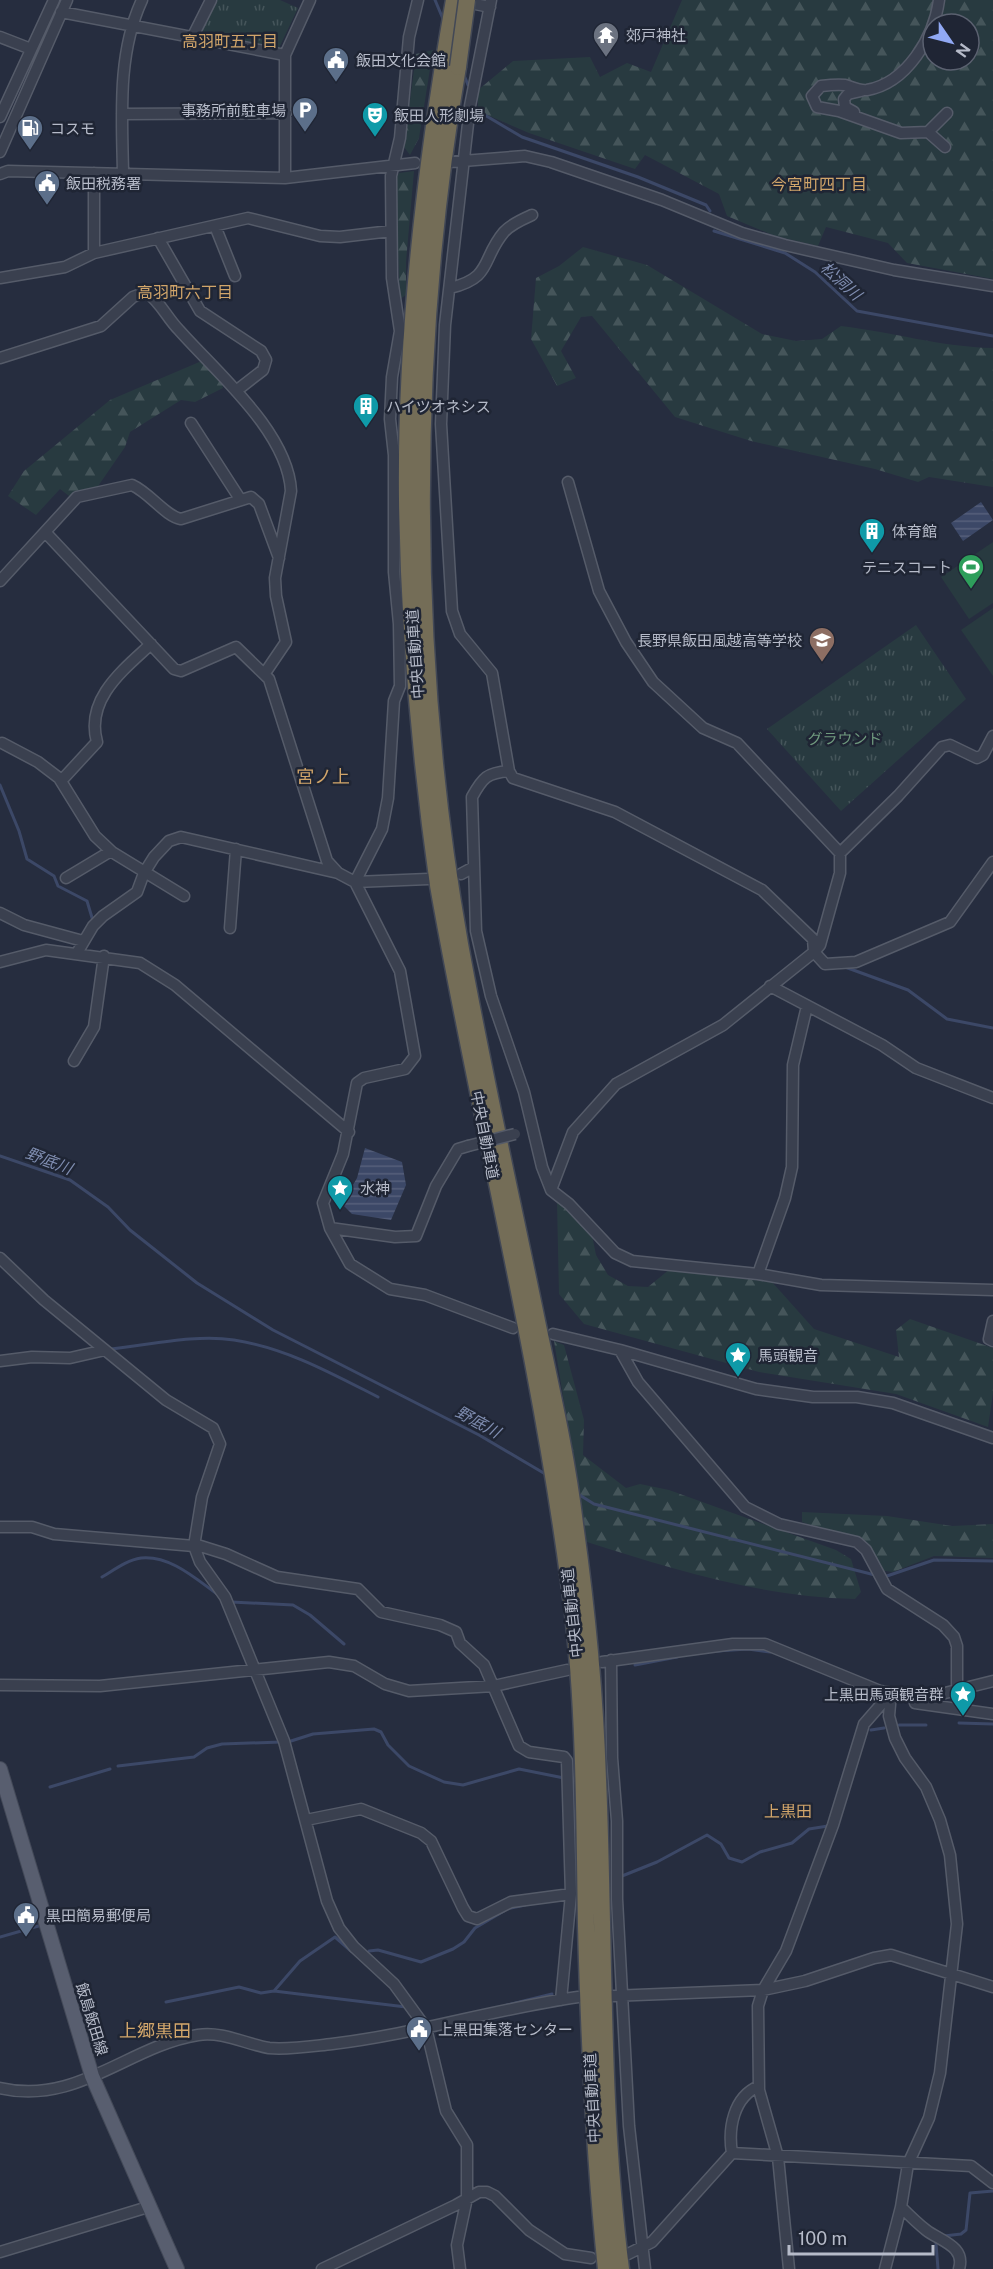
<svg xmlns="http://www.w3.org/2000/svg" width="993" height="2269" font-family="'Public Sans','Noto Sans JP',sans-serif">
<style>
.grass{fill:#283a40}
.forest{fill:url(#forest-firs);fill-rule:evenodd}
.park{fill:url(#park-tufts)}
.water{fill:url(#water-rules)}
.lines{fill:none;stroke-linecap:round;stroke-linejoin:round}
.stream{stroke:#3c4867;stroke-width:3}
.minor-casing{stroke:#555b69;stroke-width:13}
.major-casing{stroke:#434958;stroke-width:16}
.highway-casing{stroke:#424856;stroke-width:19}
.minor{stroke:#3a404f;stroke-width:10}
.major{stroke:#585e6f;stroke-width:14}
.highway{stroke:#746d57;stroke-width:16}
.minor-bridge-casing{stroke:#555b69;stroke-width:13;stroke-linecap:butt}
.highway-bridge-casing{stroke:#424856;stroke-width:19;stroke-linecap:butt}
.minor-bridge{stroke:#3a404f;stroke-width:10}
.highway-bridge{stroke:#746d57;stroke-width:16}
.labels{text-anchor:middle;dominant-baseline:central;stroke-width:5;stroke-linejoin:round;paint-order:stroke}
.poi-label{font-size:15px;fill:#b6bbc9;stroke:#1f2534;text-anchor:start}
.street-label{font-size:15px;fill:#b6bbc9;stroke:#1f2534}
.park-label{font-size:15px;fill:#6f997e;stroke:#1f2534}
.neighbourhood-label{font-size:16px;fill:#d1a56a;stroke:#1f2534}
.water-label{font-size:16px;font-style:italic;fill:#7f8db0;stroke:#1f2534}
.quarter-label{font-size:18px;fill:#d1a56a;stroke:#1f2534}
</style>
<defs>
<pattern id="forest-firs" width="22" height="20" patternUnits="userSpaceOnUse" patternTransform="scale(1.5)"><rect width="22" height="20" fill="#283a40"/><path d="M5 1l3.5 6h-7zM16 11l3.5 6h-7z" fill="#45555a"/></pattern>
<pattern id="park-tufts" width="24" height="20" patternUnits="userSpaceOnUse" patternTransform="scale(1.5)"><rect width="24" height="20" fill="#283a40"/><path d="M3 7l-1-3M5 7V3M7 7l1-3M15 17l-1-3M17 17v-4M19 17l1-3" fill="none" stroke="#45555a"/></pattern>
<pattern id="water-rules" width="6" height="5" patternUnits="userSpaceOnUse" patternTransform="scale(1.5)"><rect width="6" height="5" fill="#3c4867"/><path d="M0 2.5h6" fill="none" stroke="#56607b"/></pattern>
</defs>
<rect width="100%" height="100%" fill="#262d3f"/>
<path class="grass" d="M993,542v61l-24,16 -28,-42z
M993,608v68l-32,-46z"/>
<path class="forest" d="M682,0h311v279l-86,-16 -19,-20 -62,-16 -8,19 -43,-10 -48,-20 -8,-22 -74,-39 -10,14 -106,-36 -51,-22v-21l35,-29 77,-4 10,20 27,-14 24,9zM933,24h36v36h-36z
M433,50l-14,88 -9,17 -6,-8 12,-93z
M414,171l-8,91v33l-6,4 -5,-120 4,-6z
M583,247l64,18 115,69 34,7 26,-2 19,-13c51,6 100,21 152,22v139l-64,-10 -11,5 -43,-13 -124,-28 -76,-24 -83,-101 -11,1 -20,34 15,27 -19,8 -26,-47 5,-61 23,-12z
M204,360l18,22 1,6 -28,14 -14,-2 -51,32 -5,15 -31,45 -17,10 -17,-13 -24,26 -28,-19 16,-25 86,-71z
M557,1202l34,28 5,25 12,20 20,11 20,1 22,-18 102,13 42,47 85,28 -3,-27 14,-11 83,29v45l-5,34 -92,-33 -137,-22 -175,-48 -25,-30z
M554,1341l10,4 20,75 -1,35 43,33 14,-4 29,6 167,60 15,9 10,33 -6,7c-93,-2 -180,-29 -268,-57z
M802,1512l85,4 65,10 41,-2v34l-59,-2 -41,16 -16,-2 -13,-27 -62,-21z"/>
<path class="park" d="M216,0h64l18,8 -19,40 -78,-16z
M916,625l50,74 -125,112 -74,-82z"/>
<path class="water" d="M981,502l12,18 -30,21 -12,-18z
M365,1148l37,14 4,23 -15,35 -39,-6 -10,-10 15,-26z"/>
<g class="lines">
<path class="stream" d="M435,0l8,19
M464,75l4,10
M478,111l44,26 116,40 68,28 4,6
M714,231l71,22 30,19 42,39 136,25
M0,785l19,46 8,28 27,17 4,10 29,15 6,20
M845,967l63,23 39,29 46,9
M0,1156l70,24 38,27 22,23 67,53 76,47 206,105 68,40
M111,1349c39,-4 84,-15 123,-9 52,8 97,33 144,57
M578,1494l16,10 281,71
M102,1577c12,-7 25,-17 39,-19 29,-3 55,21 76,36
M884,1577l50,-17 59,1
M231,1602l62,3 17,10 34,29
M717,1651l31,-2 22,3
M635,1665l42,-8
M959,1723l34,1
M899,1725h27
M871,1730l13,-2
M291,1741l22,-7 61,-5 7,3 7,13 21,21 35,16 19,3 56,-16 45,9
M118,1766l76,-9 13,-9 15,-4 59,-2
M50,1787l60,-18
M622,1876l35,-14 50,-27 14,9 8,14 13,4 18,-10 32,-9 17,-14 19,-3
M511,1908l14,-3
M0,1937l42,-12
M369,1951l9,-1 43,12 32,-13 11,-7 11,-14 29,-17
M274,1991l132,16
M166,2002l73,-15 22,6 13,-2 26,-30 35,-24 16,14
M507,2005l45,-11
M944,2236l17,-2 5,-4 4,-37 23,-2
M936,2243l2,26"/>
<g class="minor-casing">
<path id="minor" d="M491,0l-21,106 -25,219 -4,99 11,187 8,23 32,39 17,98c-22,2 -26,6 -37,26l4,134 15,65 33,96 18,75 9,23 18,14 46,49 17,8 126,13 63,11 172,5
M939,0c-5,37 -32,83 -72,90 -7,1 -15,-3 -22,-5 -8,-1 -16,0 -24,1l-9,10 5,11 22,4 62,22 27,-1 17,15
M460,1l30,6
M61,12l224,43
M193,36l18,-36
M0,37l31,12
M854,112l-9,-5 -1,-8 4,-5 13,-3
M122,114l164,-1
M0,117l54,-117
M928,132l19,-19
M0,152l67,-152
M450,162l75,-6 26,6 111,38 80,33 43,12 109,25 99,16
M94,173v80
M123,173c-1,-57 -6,-119 19,-173
M0,174l8,-3 277,7 130,-15
M285,178v-123l25,-55
M215,226l20,50
M158,238l42,73 61,40 5,9 -3,10 -27,21
M0,278l65,-11 29,-14 154,-35 72,18 20,1 51,-6
M450,288c43,-10 31,-29 54,-56 7,-8 19,-13 28,-17
M0,358l101,-32 32,-29 13,-5c14,9 21,26 33,38 37,42 109,102 112,161l-16,87 1,18 10,46 -21,31
M191,423l49,76
M46,533l128,136 7,2 55,-24 33,32 58,182 11,12
M0,581l77,-84 55,-12c18,8 33,31 49,34l70,-22 8,7 20,54
M2,743l36,19 21,16 36,58 17,16 72,44
M509,771l4,7 102,34 147,78 51,49 1,13 11,12 31,-2 94,-40 43,-60
M61,781l36,-39c-12,-43 26,-72 54,-98
M840,853l58,-57 44,-49 8,-2 27,13 6,-3 10,-19
M461,874l13,-7
M66,878l45,-27
M355,882l27,-53 6,-31 6,-97 6,-15 -1,-62 -5,-52v-117l-4,-36 2,-42 8,-46 -8,-53 -1,-102 9,-38 9,-101 9,-37
M355,882l45,89 15,85 -10,13 -41,9 -7,5 -14,71 -20,49 7,25 20,36 40,25 35,6 88,33
M0,913l24,12 59,16
M230,928l6,-79
M77,953l16,-27 10,-10 34,-24 7,-19 10,-16 15,-16 12,-4 157,36 17,9 73,-3
M0,962l46,-12 94,13 35,22 174,147
M770,986l112,59 34,23 77,30
M74,1061l20,-34 10,-71
M551,1190l22,-58 43,-48 107,-59 91,-73 6,-7 20,-72v-20l-103,-110 -34,-15 -50,-46 -27,-40 -27,-51 -31,-109
M330,1228l65,9 21,-1 20,-50 22,-37 10,-3
M0,1258l44,42 122,100 47,28 7,16 -18,53 -8,49 6,16 25,35 59,144 43,160 12,27 15,19 40,37 32,44 20,83 21,34v53l-10,47 3,24
M758,1274l27,-76 7,-31 1,-102 14,-59
M993,1321l-4,18 4,2
M553,1334l67,16 136,39 57,8h44l36,6 100,35
M620,1350l18,32 107,125 34,17 78,18 9,8 21,39 56,36 11,12 3,9v45
M0,1361l32,-4 38,1 35,-8
M0,1527h32l22,7 140,12
M194,1544l32,10 51,23 81,12 23,23 59,13 16,7 4,11 24,22 35,81 10,6 35,5 3,4 4,133 -10,106
M611,1660l1,98 5,63v78l12,227 16,143
M602,1662l131,-18h32l115,47 45,7 68,-17
M0,1685l100,1 229,-24 25,4 31,18 24,7 85,-5 73,-16
M915,1703l78,11
M306,1820l55,-11 60,24 10,8 32,67 5,8 9,3 34,-17 60,-8
M611,1996l152,-6 42,-9 69,-23 17,-3 102,32
M0,2088c77,18 128,-42 198,-53 24,-4 48,9 71,13 19,2 44,-2 63,-4 83,-10 163,-35 246,-47
M732,2153c-4,-24 1,-56 27,-67
M901,2207c8,8 16,16 25,23 14,11 40,16 33,39
M0,2252l148,-45
M628,2254l24,-12 80,-89 239,13 22,17
M322,2269l134,-64 23,-13h8l8,4 34,34 36,24 26,4
M789,2269l-11,-112 -19,-67 -1,-84 5,-16 23,-39 47,-126 31,-101 27,-31
M885,2269l16,-62 7,-43 21,-46 11,-45 17,-149 -7,-69 -10,-35 -14,-33 -21,-29 -10,-20 -6,-22 2,-23"/>
</g>
<g class="major-casing">
<path id="major" d="M0,1769l92,307 85,193"/>
</g>
<g class="highway-casing">
<path id="highway" d="M454,0c-29,165 -49,333 -47,501 2,128 13,257 31,384 41,233 100,463 131,697 16,114 15,229 17,344 3,115 8,229 20,343
M458,67c-49,282 -48,595 2,877 23,128 52,255 78,382 14,66 29,131 37,198 12,85 20,169 23,255 7,164 2,327 23,490"/>
</g>
<use href="#minor" class="minor"/>
<use href="#major" class="major"/>
<use href="#highway" class="highway"/>
<g class="minor-bridge-casing">
<path id="minor-bridge" d="M468,1146l47,-12"/>
</g>
<g class="highway-bridge-casing">
<path id="highway-bridge" d="M458,67l9,-67"/>
</g>
<use href="#minor-bridge" class="minor-bridge"/>
<use href="#highway-bridge" class="highway-bridge"/>
</g>
<defs>
<g id="temple-pin" transform="scale(1.35)"><path d="M0 17L-7.5 6A9.5 9.5 0 1 1 7.5 6Z" fill="#6b7280" stroke="#1f2534"/><path d="M0-6L5-2H3V0L6.5 2.5H4V6H1.5V3h-3V6H-4V2.5H-6.5L-3 0V-2H-5Z" fill="#fff"/></g>
<g id="civic-pin" transform="scale(1.35)"><path d="M0 17L-7.5 6A9.5 9.5 0 1 1 7.5 6Z" fill="#5c6f8a" stroke="#1f2534"/><path d="M-.6-6.5H3V-4.5H.6V-3L4-1V1h2V6H-6V1h2V-1L-.6-3ZM-1.2 2.5V6h2.4V2.5Z" fill="#fff"/></g>
<g id="parking-pin" transform="scale(1.35)"><path d="M0 17L-7.5 6A9.5 9.5 0 1 1 7.5 6Z" fill="#5c6f8a" stroke="#1f2534"/><path d="M-3.5-5.5H1a3.5 3.5 0 0 1 0 7H-1V5.5H-3.5ZM-1-3.4V-.6H.8a1.4 1.4 0 0 0 0-2.8Z" fill="#fff"/></g>
<g id="theatre-pin" transform="scale(1.35)"><path d="M0 17L-7.5 6A9.5 9.5 0 1 1 7.5 6Z" fill="#0f9aa8" stroke="#1f2534"/><path d="M-5-5.5Q0-4 5-5.5V0Q5 5 0 6Q-5 5-5 0ZM-3.3-2.5H-1v1.5H-3.3ZM1-2.5H3.3v1.5H1ZM-2.8 1Q0 5.5 2.8 1Z" fill="#fff"/></g>
<g id="fuel-pin" transform="scale(1.35)"><path d="M0 17L-7.5 6A9.5 9.5 0 1 1 7.5 6Z" fill="#5c6f8a" stroke="#1f2534"/><path d="M-5.5-6h7V0h2V4h1.3V-2.5L3-4.5l.8-.8L6-3V5H2.5V1h-1V6h-7ZM-4.2-4.7v3.2H.2V-4.7Z" fill="#fff"/></g>
<g id="building-pin" transform="scale(1.35)"><path d="M0 17L-7.5 6A9.5 9.5 0 1 1 7.5 6Z" fill="#0f9aa8" stroke="#1f2534"/><path d="M-4-6H4V6H1V3H-1V6H-4ZM-2.5-4.3h1.7v1.8h-1.7ZM.8-4.3h1.7v1.8H.8ZM-2.5-1h1.7V.8h-1.7ZM.8-1h1.7V.8H.8Z" fill="#fff"/></g>
<g id="stadium-pin" transform="scale(1.35)"><path d="M0 17L-7.5 6A9.5 9.5 0 1 1 7.5 6Z" fill="#2e9e5b" stroke="#1f2534"/><path d="M0-5a6.5 5 0 1 0 0 10a6.5 5 0 1 0 0-10ZM-3.5-1.8h7v3.6h-7Z" fill="#fff"/></g>
<g id="school-pin" transform="scale(1.35)"><path d="M0 17L-7.5 6A9.5 9.5 0 1 1 7.5 6Z" fill="#8d6e63" stroke="#1f2534"/><path d="M0-5L7-2L0 1L-7-2ZM-4 1L0 2.5L4 1V4Q0 6-4 4Z" fill="#fff"/></g>
<g id="sight-pin" transform="scale(1.35)"><path d="M0 17L-7.5 6A9.5 9.5 0 1 1 7.5 6Z" fill="#0f9aa8" stroke="#1f2534"/><path d="M0-6L1.8-2.2L6-1.7L2.9 1.2L3.7 5.4L0 3.3L-3.7 5.4L-2.9 1.2L-6-1.7L-1.8-2.2Z" fill="#fff"/></g>
</defs>
<g fill-rule="evenodd">
<use href="#temple-pin" x="606" y="35"/>
<use href="#civic-pin" x="336" y="60"/>
<use href="#parking-pin" x="305" y="110"/>
<use href="#theatre-pin" x="375" y="115"/>
<use href="#fuel-pin" x="30" y="128"/>
<use href="#civic-pin" x="47" y="183"/>
<use href="#building-pin" x="366" y="406"/>
<use href="#building-pin" x="872" y="531"/>
<use href="#stadium-pin" x="971" y="567"/>
<use href="#school-pin" x="822" y="640"/>
<use href="#sight-pin" x="340" y="1188"/>
<use href="#sight-pin" x="738" y="1355"/>
<use href="#sight-pin" x="963" y="1694"/>
<use href="#civic-pin" x="26" y="1915"/>
<use href="#civic-pin" x="419" y="2029"/>
</g>
<g class="labels">
<g class="poi-label">
<text x="626" y="35">郊戸神社</text>
<text x="356" y="60">飯田文化会館</text>
<text x="286" y="110" text-anchor="end">事務所前駐車場</text>
<text x="394" y="115">飯田人形劇場</text>
<text x="50" y="128">コスモ</text>
<text x="66" y="183">飯田税務署</text>
<text x="386" y="406">ハイツオネシス</text>
<text x="892" y="531">体育館</text>
<text x="952" y="567" text-anchor="end">テニスコート</text>
<text x="802" y="640" text-anchor="end">長野県飯田風越高等学校</text>
<text x="360" y="1188">水神</text>
<text x="758" y="1355">馬頭観音</text>
<text x="944" y="1694" text-anchor="end">上黒田馬頭観音群</text>
<text x="46" y="1915">黒田簡易郵便局</text>
<text x="438" y="2029">上黒田集落センター</text>
</g>
<g class="street-label">
<text transform="translate(415 654) rotate(-94)">中央自動車道</text>
<text transform="translate(485 1135) rotate(79)">中央自動車道</text>
<text transform="translate(572 1613) rotate(-96)">中央自動車道</text>
<text transform="translate(92 2019) rotate(73)">飯島飯田線</text>
<text transform="translate(592 2098) rotate(-93)">中央自動車道</text>
</g>
<g class="park-label">
<text x="845" y="738">グラウンド</text>
</g>
<g class="neighbourhood-label">
<text x="230" y="41">高羽町五丁目</text>
<text x="819" y="184">今宮町四丁目</text>
<text x="185" y="292">高羽町六丁目</text>
<text x="788" y="1811">上黒田</text>
</g>
<g class="water-label">
<text transform="translate(841 281) rotate(42)">松洞川</text>
<text transform="translate(49 1161) rotate(21)">野底川</text>
<text transform="translate(478 1422) rotate(29)">野底川</text>
</g>
<g class="quarter-label">
<text x="323" y="776">宮ノ上</text>
<text x="155" y="2030">上郷黒田</text>
</g>
</g>
<g transform="translate(951 42) rotate(125)"><circle r="28" fill="#1f2534" stroke="#5b6170" stroke-width="1.5"/>
<path d="M0-4.5L10 22L0 15L-10 22Z" fill="#91a9f4"/>
<text y="-9" font-size="16" font-weight="bold" text-anchor="middle" fill="#b6bbc9">N</text>
</g>
<path d="M789 2245v9h144v-9" fill="none" stroke="#b6bbc9" stroke-width="3"/>
<text x="798" y="2245" font-size="18" fill="#b6bbc9" stroke="#1f2534" stroke-width="4.5" paint-order="stroke">100 m</text>
</svg>
